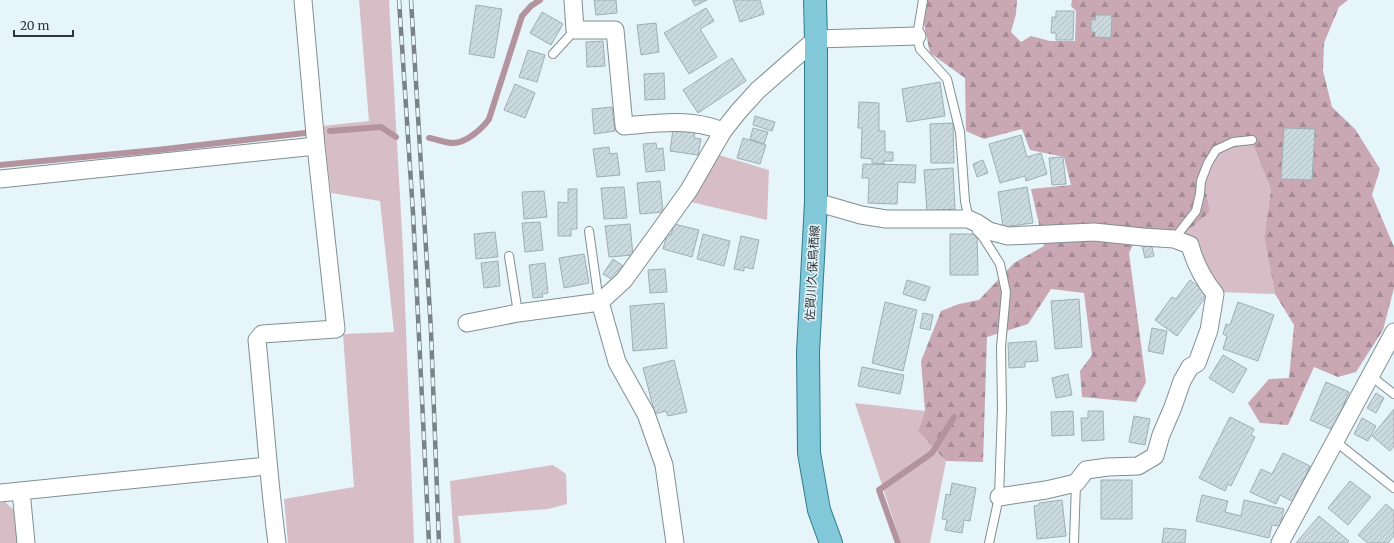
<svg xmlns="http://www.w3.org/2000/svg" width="1394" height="543" font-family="Merriweather,'Noto Sans JP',serif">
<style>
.green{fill:#d7bec6}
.forest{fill:url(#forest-firs)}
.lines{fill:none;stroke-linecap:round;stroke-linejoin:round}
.stream{stroke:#b3939e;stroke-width:6}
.building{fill:url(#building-hatch);stroke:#9faeb2}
.lane-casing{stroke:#808f93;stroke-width:10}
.street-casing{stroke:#808f93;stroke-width:19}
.primary-casing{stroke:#2e7c8f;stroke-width:24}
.lane{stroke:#fff;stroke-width:8}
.street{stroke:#fff;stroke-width:17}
.primary{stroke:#82c8d9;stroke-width:22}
.rail-casing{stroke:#798386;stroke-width:4.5}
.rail{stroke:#e6f5fa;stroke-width:3;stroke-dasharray:9;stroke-linecap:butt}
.labels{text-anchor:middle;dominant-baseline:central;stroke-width:3;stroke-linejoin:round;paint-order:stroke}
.street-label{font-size:12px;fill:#2f3537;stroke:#e6f5fa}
</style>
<defs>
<pattern id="forest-firs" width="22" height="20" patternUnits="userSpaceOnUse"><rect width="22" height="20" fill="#c9a8b3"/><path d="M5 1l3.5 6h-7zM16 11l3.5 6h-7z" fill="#a48a92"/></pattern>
<pattern id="building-hatch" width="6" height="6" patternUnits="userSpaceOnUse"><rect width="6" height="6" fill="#cbdadf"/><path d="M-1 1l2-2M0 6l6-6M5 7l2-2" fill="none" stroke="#afbcc0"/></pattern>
</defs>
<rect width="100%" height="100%" fill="#e6f5fa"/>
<path class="green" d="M359,0h30l14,250 11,293h-126l-4,-44 70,-12 -11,-153 51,-2 -14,-131 -49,-8 -8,-67 46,-5z
M1252,142l19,48 -7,47 11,57 -55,-2 -23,-48 -14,-9 27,-23 -6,-33 12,-26z
M719,155l50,15 -2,50 -76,-18z
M855,403l70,8 -7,20 28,30 -16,82h-29z
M553,465l13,9 1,30 -19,5 -90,7 3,27h-7l-4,-62z
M5,502l9,8 4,33h-18v-40z"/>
<path class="forest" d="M928,0h89l-1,14 -5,18 10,10 10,-6 19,5h25l1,-30 -5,-5 1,-6h276l-9,7 -15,36 -1,28 9,36 23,22 25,40 -8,26 22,52v41l-11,42 -27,42 -18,5 -24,-10 -26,58 -28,-2 -12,-20 21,-24 20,-1 5,-53 -19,-31 -11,-57 7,-47 -19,-48 -36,11 -12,26 6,33 -27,23 -44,-2 -10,20 17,129 -10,20 -54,-5 -2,-26 12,-16 -8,-62 -33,-4 -23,35 -41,13 -4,125 -37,-1 -28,-30 7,-20 -4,-50 20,-50 18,-7 20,-4 35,-37 30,-17 -13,-57 40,-4 -7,-28 -34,-7 -8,-21 -38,10 -18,-8 -1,-53 -35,-25 -7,-34z"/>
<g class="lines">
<path class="stream" d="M330,131l51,-4 15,10
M429,138c7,1 17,5 24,5 13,0 29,-14 36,-24l33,-103 9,-10 9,-6
M0,165l157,-15 148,-17
M898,543l-19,-53 53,-37 22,-36"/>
</g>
<path class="building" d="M594,0h22l1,13 -21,2z
M692,0h15l-12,6z
M733,0h27l4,14 -24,8z
M476,5l26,4 -8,49 -25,-4z
M706,8l8,13 -14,8 17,28 -28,17 -25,-41z
M1056,11h18l-1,29h-17v-7h-5l1,-16h4z
M542,12l21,12 -12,21 -21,-12z
M1096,15h16l-1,23 -16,-1v-5h-4v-12h4z
M656,23l3,29 -18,3 -4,-30z
M603,41l2,25 -18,1 -1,-25z
M528,50l17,5 -8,27 -18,-5z
M732,58l14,23 -48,32 -15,-23z
M664,73l1,26 -20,1 -1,-26z
M940,82l5,34 -38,6 -5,-33z
M515,84l20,9 -10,25 -21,-8z
M859,102l20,1v28h6v21h8v9h-9v3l-12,-1v-4l-11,-1 1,-30h-4z
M612,107l3,24 -21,3 -2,-25z
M755,116l20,6 -3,9 -19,-6z
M953,123l1,40h-23l-1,-39z
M753,128l15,4 -4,12 -14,-5z
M1284,128l31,1 -3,51 -31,-1z
M673,129l22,3 -1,6 7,1 -3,16 -28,-4z
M1021,135l6,22 14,-4 6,21 -21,7 -1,-5 -25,7 -11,-39z
M743,138l23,7 -6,19 -23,-6z
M656,143l1,6 6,-1 2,22 -19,2 -3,-28z
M609,147l1,7 7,-1 3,22 -23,2 -4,-28z
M1063,157l3,27 -14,1 -3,-27z
M983,160l5,13 -11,4 -4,-13z
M863,164l53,1 -1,18 -17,-1 -1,22 -29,-1 1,-25h-7z
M953,168l2,41 -28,2 -3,-41z
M660,181l3,31 -23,2 -3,-31z
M624,187l3,31 -23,1 -3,-31z
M1027,187l6,36 -30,4 -5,-35z
M568,189h9v40h-6v7h-13v-34l10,1z
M544,191l3,26 -23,2 -2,-27z
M540,222l3,28 -18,2 -3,-29z
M630,224l3,31 -24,2 -4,-31z
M674,224l25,6 -7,27 -29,-8 4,-15 4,1z
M495,232l3,25 -22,2 -2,-25z
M703,234l27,7 -6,25 -27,-7z
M950,234h27l1,41h-28z
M741,236l18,4 -6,29 -9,-2v4l-10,-2z
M1151,243l3,13 -9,2 -3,-13z
M584,254l5,29 -25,5 -5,-30z
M613,259l10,7 -10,14 -10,-6z
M498,261l2,25 -16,2 -3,-25z
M545,263l3,30 -6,1 1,3 -10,1 -4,-33z
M665,269l2,23 -17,1 -2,-23z
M907,280l23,7 -5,14 -22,-7z
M1190,280l18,14 -31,42 -22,-16 17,-23 4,2z
M1079,299l3,48 -27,2 -4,-48z
M885,302l32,8 -14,61 -31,-8z
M1238,302l36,13 -16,46 -35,-12 4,-13 -4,-2 3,-10 4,1z
M664,303l3,45 -34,3 -3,-45z
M923,313l10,2 -3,15 -10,-2z
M1152,328l15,3 -4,23 -15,-3z
M1036,341l2,20 -13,1v5l-16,1 -1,-25z
M1223,355l24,14 -14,24 -24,-15z
M674,360l13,52 -19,4 -2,-5 -11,3 -12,-46z
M862,367l42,8 -4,19 -42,-8z
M1068,374l4,21 -16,3 -4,-20z
M1326,382l23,10 -16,38 -23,-10z
M1376,393l8,5 -8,15 -9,-5z
M1394,409v37l-4,5 -18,-15z
M1073,411l1,24 -22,1 -1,-24z
M1088,411h15l1,29 -22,1 -1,-23h7z
M1134,416l16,3 -5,26 -16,-3z
M1230,417l24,12 -3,6 4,2 -24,49 -3,-2 -3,7 -26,-13z
M1362,418l14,8 -8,15 -14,-7z
M1283,453l27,13 -16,36 -14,-7 -4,9 -26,-12 11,-23 11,5z
M1101,480h31v39h-31z
M1350,481l21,16 -23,28 -20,-17z
M952,483l24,5 -6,33 -6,-1 -2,13 -17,-3 2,-10 -5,-1 4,-25 4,1z
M1202,495l26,6 -3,11 16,4 3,-16 40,9 -4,17 -8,-1 -3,13 -73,-17z
M1062,500l4,36 -29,3 -3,-33 5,-1v-2z
M1386,504l8,7v25l-6,7h-20l-10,-8z
M1319,516l30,25 -2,2h-51z
M1164,528l22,2 -1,13h-23z"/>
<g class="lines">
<g class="lane-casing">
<path id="lane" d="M923,0l-6,36 3,13 27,30 13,53 5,69 4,19
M553,54l22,-24
M589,231l10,71
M977,231l6,6 17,27 6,28 -5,55 1,61 -3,89 -10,46
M1174,239l22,-28 4,-17 1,-13 7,-18 8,-13 17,-8 19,-2
M509,256l9,57
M1371,376l23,18
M1335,441l59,47
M1074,543l2,-60"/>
</g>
<g class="street-casing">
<path id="street" d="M303,0l13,146
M573,0l2,30h40l9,96c34,-3 66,-8 99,5
M0,179l316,-33 20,183 -74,5 -5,6c7,68 11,136 20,203
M816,202l45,13 25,4h82l9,4 12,8 19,5 86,-4 49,5 31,2 16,6c5,19 13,34 25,49l-6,36 -12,33 -7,4 -8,14 -9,26 -12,28 -6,21 -17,10 -30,1 -22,3 -10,13 -30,7 -47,7
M600,302l17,60 29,52 18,51 11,78
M467,323l51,-10 82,-11 24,-22 42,-58 23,-32 34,-59 15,-19 20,-22 58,-51 101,-3
M21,491l5,52
M0,493l267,-27
M1280,543l114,-211"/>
</g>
<g class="primary-casing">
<path id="primary" d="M815,0l1,39v163l-8,150 1,101 10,57 12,33"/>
</g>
<use href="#lane" class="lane"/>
<use href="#street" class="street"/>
<use href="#primary" class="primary"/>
<g class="rail-casing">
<path id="rail" d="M399,0l14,213 16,330
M411,0l20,331 8,212"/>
</g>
<use href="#rail" class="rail"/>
</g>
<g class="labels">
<g class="street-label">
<text transform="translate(812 273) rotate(-87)">佐賀川久保鳥栖線</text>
</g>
</g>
<path d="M14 30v6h59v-6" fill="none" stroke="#2f3537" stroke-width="2"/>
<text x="20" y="30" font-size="12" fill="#2f3537" stroke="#e6f5fa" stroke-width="3" paint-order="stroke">20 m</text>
</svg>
